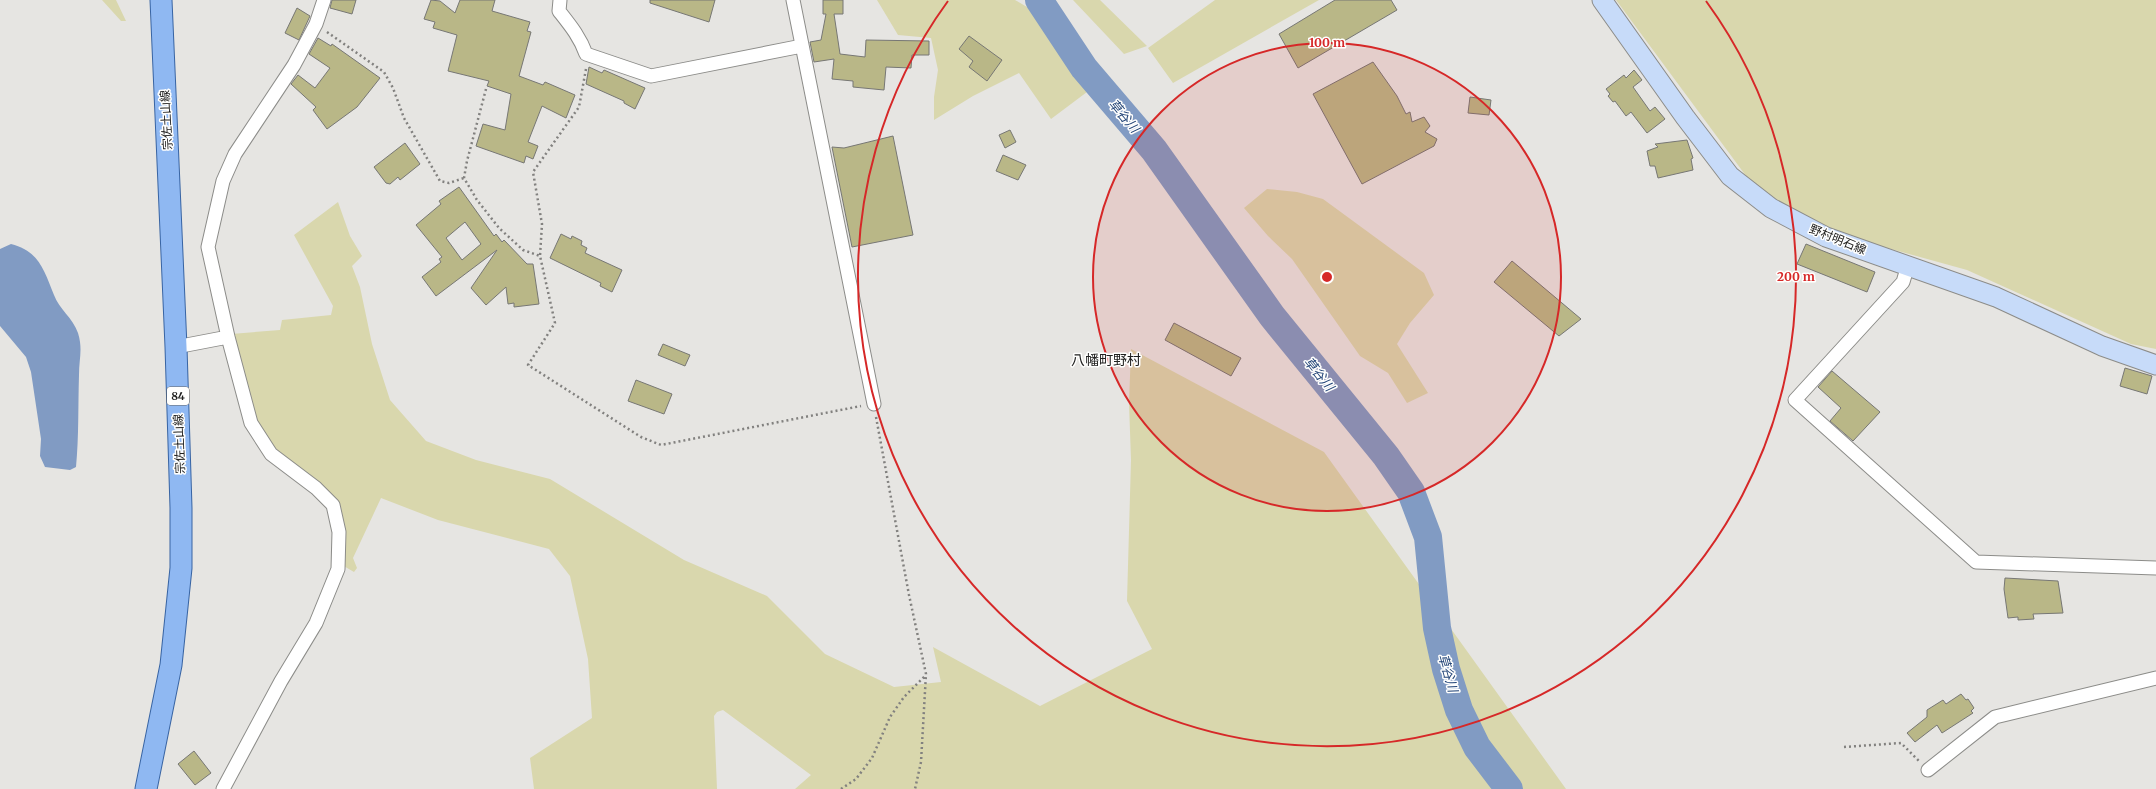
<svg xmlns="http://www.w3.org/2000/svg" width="2156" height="789" font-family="Merriweather,'Noto Sans JP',serif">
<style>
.green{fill:#d9d7ad}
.water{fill:#819bc3}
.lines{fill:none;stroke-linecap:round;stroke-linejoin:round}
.river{stroke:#819bc3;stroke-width:28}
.building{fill:#b9b787;stroke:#777774;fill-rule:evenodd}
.minor-casing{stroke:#8c8c89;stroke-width:15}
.secondary-casing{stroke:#8c8c89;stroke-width:21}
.primary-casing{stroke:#3864a3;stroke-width:23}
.path{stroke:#82817f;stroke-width:2.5;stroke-dasharray:2 3;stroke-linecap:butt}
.minor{stroke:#fff;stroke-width:13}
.secondary{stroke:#c7dbf9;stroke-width:19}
.primary{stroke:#8fb8f2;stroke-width:21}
.ring{fill:none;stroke:#d62828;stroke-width:2}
.labels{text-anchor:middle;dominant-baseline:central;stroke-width:3;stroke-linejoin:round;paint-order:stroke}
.shield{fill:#fffffe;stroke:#636362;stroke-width:1}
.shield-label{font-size:11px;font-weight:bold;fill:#20201f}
.street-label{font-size:12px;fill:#20201f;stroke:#fffffe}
.water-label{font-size:13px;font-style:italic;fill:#247;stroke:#fffffe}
.quarter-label{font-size:14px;fill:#20201f;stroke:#fffffe}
.centre{fill:#d62828;stroke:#fffffe;stroke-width:2}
.ring-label{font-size:12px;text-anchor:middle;font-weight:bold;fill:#d62828;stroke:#fffffe;stroke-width:3;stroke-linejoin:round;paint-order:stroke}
</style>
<rect width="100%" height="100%" fill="#e6e5e2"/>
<path class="green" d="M102,0h14l10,21h-5z
M877,0h138l12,7 68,79 -44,33 -32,-46 -46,23 -39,24v-23l4,-27 -7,-32 -33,-3z
M1073,0h27l47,46 -23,8z
M1215,0h104l-146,83 -25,-35z
M1616,0h540v349l-25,-5 -164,-74 -94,-26 -65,-25 -56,-35z
M1267,189l30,3 26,7 101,74 10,22 -24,28 -13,21 31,49 -21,10 -19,-30 -28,-17 -68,-97 -24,-23 -24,-28z
M338,202l12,34 12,20 -10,10 8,21 12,57 18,56 36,41 50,19 74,19 134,81 83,36 58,58 69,33 47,-5 -8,-35 107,59 112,-57 -25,-48 4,-141 -2,-57 2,-54 193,103 242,337h-771l16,-14 -88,-65 -6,2 -3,4 3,73h-183l-4,-31 62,-40 -4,-59 -18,-83 -21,-27 -111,-29 -57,-22 -28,60 4,10 -3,4 -12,-7 -4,-60 -12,-16 -14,-13 -28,-16 -13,-13 -14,-20 -26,-93 49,-4 2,-10 49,-5 2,-9 -39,-71z"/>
<path class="water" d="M11,244c28,7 33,26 43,51 5,14 19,23 24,38 5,16 1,26 1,42 -1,31 0,61 -3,92l-6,3 -25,-3 -5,-11 1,-17 -10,-67 -5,-15 -26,-31v-77z"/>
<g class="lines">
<path class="river" d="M1039,0l45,68 70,82 118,166 114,140 25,36 17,45 9,91 9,41 13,41 18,37 32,42"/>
</g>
<path class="building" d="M332,0h24l-4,14 -22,-6z
M431,0l9,1 15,12 5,-13h35l-3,11 38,11 -3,9 4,1 -12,44 24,9 2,-3 30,13 -9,23 -24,-12 -14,36 10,4 -5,13 -7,-3 -2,7 -48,-17 7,-22 22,6 6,-36 -24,-8 2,-5 -41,-10 9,-36 -24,-7 2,-6 -11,-3z
M650,0h65l-6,22 -59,-19z
M823,0h20v14h-9l6,40 25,3 1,-17 63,1v14h-17l-1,13 -25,-1 -2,23 -31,-3v-6l-21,-2 2,-20 -20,3 -4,-20 11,-2 5,-26h-3z
M1335,0h56l6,10 -99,58 -19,-34z
M297,8l13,8 -11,24 -14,-7z
M969,36l33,24 -15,21 -18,-14 4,-6 -14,-12z
M318,38l13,8 1,-2 48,34 -23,29 -30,22 -14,-19 3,-3 -25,-23 7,-9 17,13 15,-20 -21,-14z
M1373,62l24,34 9,18 4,-2 2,10 12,-5 6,9 -5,6 12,7 -3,7 -72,38 -49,-90z
M589,67l13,6 2,-3 41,18 -10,21 -11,-6v-2l-38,-17z
M1634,70l8,10 -9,7 17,24 5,-4 10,12 -18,14 -16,-21 -5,4 -11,-15 -2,1 -5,-6 2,-2 -4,-5 18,-14 2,3z
M1470,97l21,3 -2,15 -21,-2z
M1010,130l6,12 -11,6 -6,-13z
M893,136l20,99 -61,12 -20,-100 12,1z
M1687,140l6,18 -2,1 2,11 -35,8 -3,-12h-5l-3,-15 11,-4 -3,-3z
M405,143l15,21 -20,16 -2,-3 -8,7 -4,-1 -12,-16z
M1003,155l23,10 -8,15 -22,-9z
M459,187l35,49 2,-2 6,8 2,-2 23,24h6l6,40 -25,3v-4l-6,1 -2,-17 -20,18 -15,-17 26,-38 -61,46 -14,-19 19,-15 -2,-3 3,-2 -26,-32 25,-21 -2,-3zM465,222l16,22 -19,16 -16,-22z
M561,234l10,5 1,-3 10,5 -1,4 6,3 -2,5 37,17 -10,22 -12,-6 1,-3 -51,-25z
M1806,244l69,28 -8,20 -70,-28z
M1512,261l69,58 -22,17 -65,-54z
M1174,323l67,35 -10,18 -66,-36z
M663,344l27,11 -5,11 -27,-11z
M2125,368l27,8 -5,18 -27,-8z
M1832,371l48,41 -27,29 -23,-20 11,-13 -23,-21z
M636,380l36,14 -8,20 -36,-13z
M2005,578l53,3 5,32 -30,1 1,5 -16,1v-3l-10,1 -4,-29z
M1961,694l5,6 2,-1 6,9 -3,3 2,2 -31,20 -5,-8 -22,17 -8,-9 20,-16v-7l16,-10 3,4z
M194,751l17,22 -16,12 -17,-21z"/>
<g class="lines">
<g class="minor-casing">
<path id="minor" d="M560,0l-1,11c11,14 21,26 27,43l65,22 151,-30
M793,0l81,404
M1908,265l-5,17 -108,118 181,162 180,6
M176,347l52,-10
M1928,770l67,-53 161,-39
M223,789l58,-108 35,-58 22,-54 1,-37 -6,-27 -17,-17 -45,-34 -20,-31 -23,-86 -20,-90 15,-66 12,-27 59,-89 22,-41 8,-24"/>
</g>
<g class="secondary-casing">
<path id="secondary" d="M1602,0l83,117 45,59 41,32 55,29 170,60 106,49 54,19"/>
</g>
<g class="primary-casing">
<path id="primary" d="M146,789l25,-124 10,-97v-60l-5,-161 -15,-347"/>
</g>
<path class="path" d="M327,32l57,40 9,16 11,30 36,63 9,2 15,-5
M586,69l-7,38 -46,65 9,52 -2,32 15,67 -27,42 113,72 20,8 200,-39
M486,89l-19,72 -3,17 13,22 22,28 24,22 17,6
M876,417l33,178 17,79 -5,88 -6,27
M1844,747l57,-4 18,18
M841,789l15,-10 16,-21 18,-41 14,-20 22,-22"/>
<use href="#minor" class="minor"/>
<use href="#secondary" class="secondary"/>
<use href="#primary" class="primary"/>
</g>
<circle cx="1327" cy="277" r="234" fill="#d62828" fill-opacity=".12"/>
<g class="ring">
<circle cx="1327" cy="277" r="234"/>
<path d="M1706 1A469 469 0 1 1 948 1"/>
</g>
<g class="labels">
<rect class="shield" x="167" y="387" width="22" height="18" rx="3"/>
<g class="shield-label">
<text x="178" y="396">84</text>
</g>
<g class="street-label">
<text transform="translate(166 120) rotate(-93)">宗佐土山線</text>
<text transform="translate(1838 239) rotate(22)">野村明石線</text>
<text transform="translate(179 444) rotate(-92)">宗佐土山線</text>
</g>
<g class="water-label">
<text transform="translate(1124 116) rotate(50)">草谷川</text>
<text transform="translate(1319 374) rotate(51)">草谷川</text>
<text transform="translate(1448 673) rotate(74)">草谷川</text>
</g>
<g class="quarter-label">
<text x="1106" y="360">八幡町野村</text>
</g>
</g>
<circle cx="1327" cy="277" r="6" class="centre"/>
<g class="ring-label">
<text x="1327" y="47">100 m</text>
<text x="1796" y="281">200 m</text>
</g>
</svg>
